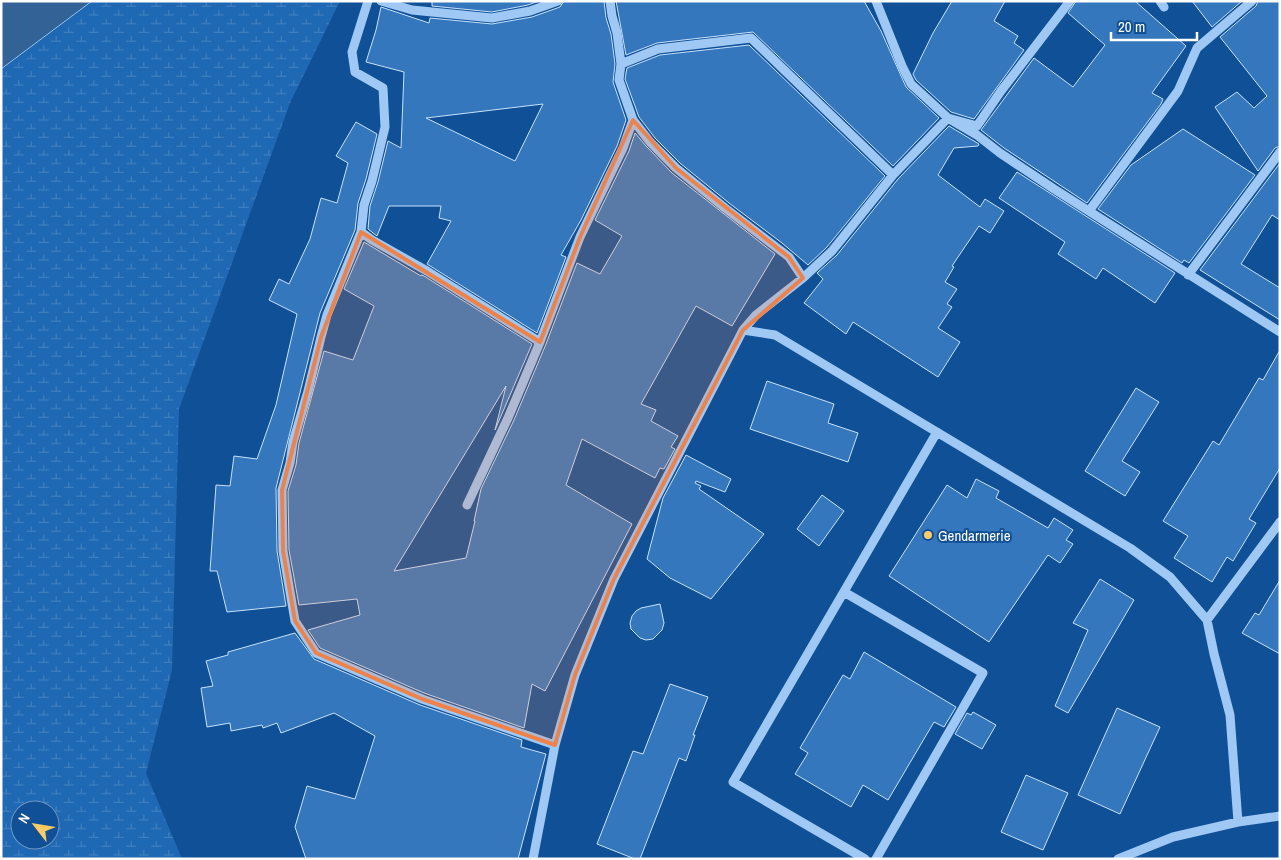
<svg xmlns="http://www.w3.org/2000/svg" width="1281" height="860" font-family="'Archivo Narrow',sans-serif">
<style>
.wetland{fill:url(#wetland-marsh);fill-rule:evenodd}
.water{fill:#336296;stroke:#90c4f8}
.building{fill:#3477bd;stroke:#c7e2fe;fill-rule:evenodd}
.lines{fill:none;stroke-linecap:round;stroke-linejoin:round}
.minor{stroke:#9fc9f4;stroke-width:9}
.marked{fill:#ee8249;fill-opacity:0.2;stroke:#ee8249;stroke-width:4;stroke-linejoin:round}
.poi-dot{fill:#ffcb62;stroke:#105096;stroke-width:2}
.labels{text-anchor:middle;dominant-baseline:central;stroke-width:4;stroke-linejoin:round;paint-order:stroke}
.poi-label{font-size:15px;fill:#fff;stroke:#105096;text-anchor:start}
</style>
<defs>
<pattern id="wetland-marsh" width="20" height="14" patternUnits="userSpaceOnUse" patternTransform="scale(1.25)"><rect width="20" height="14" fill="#1e68b4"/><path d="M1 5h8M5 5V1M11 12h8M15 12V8" fill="none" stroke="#407fbf"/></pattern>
</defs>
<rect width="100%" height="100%" fill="#105096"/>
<path class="wetland" d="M92,1h248l-50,102 -111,306 -7,261 -26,103 36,86h-181v-790zM20,810h30v30h-30z"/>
<path class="water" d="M1,1h91l-91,68z"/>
<path class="building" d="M432,1h107l-11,4 -36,7 -60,-6z
M564,1h40l2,17 5,16 4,30 -2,18 13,38 -9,26 -36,74 -20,35 5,2 -29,76 -110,-69 24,-43 -12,-3 2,-12h-52l-12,30 -9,-7 2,-23 8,-24 10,-41 13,7 3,-76 -38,-10 10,-32 5,-23 48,16 1,-5 62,6 40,-7 28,-10zM543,104l-28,57 -89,-43z
M616,1h248l17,30 25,56 33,31 -46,48 -140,-134 -96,11 -31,12z
M952,1h53l-11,20 24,15 -4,7 10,7 -50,69 -23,-7 -35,-32 -3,-6 20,-41z
M1076,1h59l51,45 -34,47 11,6 -2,5 -74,99 -83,-55 -23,-18 53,-72 39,29 32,-42 -37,-32z
M1192,1h50l-30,26z
M1258,1h22v145l-5,2 -17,23 -43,-64 22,-15 17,16 13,-12 -47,-59 36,-31z
M749,45l136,131 -58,71 -19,18 -26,-22 -53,-40 -49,-40 -25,-25 -16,-21 -14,-38 2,-11 33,-13z
M356,122l21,12 -11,45 -8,24 -3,27 -35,83 -44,175 1,63 9,55 -59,6 -10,-41h-7l6,-86 14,1 4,-30 23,3 19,-54 21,-91 -28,-14 10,-21 10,5 21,-45 11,-41 16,5 11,-40 -12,-7z
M949,126l30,18 -1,2 -24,2 -16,27 42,32 5,-8 19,12 -14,22 -11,-7 -27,40 2,1 -9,15 12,7 -10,15 5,3 -14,21 22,14 -22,35 -85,-55 -7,12 -42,-31 19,-24 -6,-6 20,-18 61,-76z
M1183,129l72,46 -66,88 -5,-3 -2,3 -84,-54 33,-44z
M635,133l11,13 26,27 103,81 -43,72 -36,-20 -55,98 15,6 -5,11 27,15 -7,11 4,2 -11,20 -4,-1 -5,10 -73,-39 -16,46 66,39 -87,167 -13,-7 -8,44 -100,-35 -104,-45 -12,-18 52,-15 -3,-16 -58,6 -10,-55 -1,-59 8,-26 3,-22 25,-92 29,9 21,-54 -30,-17 20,-47 57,34v-1l3,1 108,68 -37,86 11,-44 -112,185 72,-13 9,-37h-1l7,-32 33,-69 32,-76 31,-81 23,11 22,-38 -27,-16 34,-69z
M1280,163v57l-8,-5 -31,49 39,24v32l-80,-50z
M1017,172l158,101 -20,30 -52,-35 -7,11 -38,-25 7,-12 -66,-44z
M1280,350v118l-31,51 7,4 -23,38 -6,-4 -15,25 -38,-24 14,-22 -25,-15 50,-80 6,4 40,-67 4,2z
M767,381l67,23 -6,19 30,10 -10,29 -98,-33z
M1136,388l23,14 -37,59 18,11 -15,24 -40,-25z
M686,455l45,24 -6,13 -29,-11 -1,2 6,3 -2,3 65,45 -53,65 -41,-21 -23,-19 16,-61z
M976,479l23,12 -3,7 52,30 6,-10 19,12 -7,10 7,4 -13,19 -12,-8 -59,87 -100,-66 58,-91 20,13z
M822,495l22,16 -25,35 -22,-17z
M1100,579l34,21 -66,113 -13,-7 33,-76 -15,-7z
M1280,580v74l-38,-21 13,-20 4,2z
M660,604l4,19 -2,7 -9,9 -7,1 -6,-2 -9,-9 -1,-6 2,-7 4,-5 5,-3z
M295,633l19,26 106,46 102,35 -1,7 25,7 -28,105h-212l-11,-32 12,-41 48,13 20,-63 -41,-23 -53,20 -4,-10 -14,5 -1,-3 -31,6 -1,-8 -23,4 -6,-39 12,-2 -7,-25 22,-6v-3z
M864,652l92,55 -12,20 -10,-5 -46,78 -25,-15 -12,22 -56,-33 13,-21 -8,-5 43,-73 7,4z
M670,684l38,13 -15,38h2l-9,26 -7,-3 -39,101h-5l-38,-15 36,-93 10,3z
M1117,708l43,19 -40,87 -42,-19z
M973,712l23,13 -14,24 -27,-15 12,-21 4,2z
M1026,775l42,18 -25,57 -42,-18z"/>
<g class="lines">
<path class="minor" d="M368,1l-16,51 3,20 28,16 2,39 -13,54 -8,24 -3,27 -34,83 -6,22 -13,54 -15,51 -3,21 -8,27 1,61 12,70 21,32 106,46 133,46
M381,1l31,9 80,8 38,-7 28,-10
M610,1l2,15 5,17 4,31 -2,16 14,40 17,22 26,26 49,40 64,49 14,21
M876,1l26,65 9,18 37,34 29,17 23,18 54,36 226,143
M1160,1l4,6
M621,64l37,-15 93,-11 142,137
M1089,211l89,-120 19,-43 55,-47
M361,232l11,8 55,31 113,71
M1188,275l92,-123
M743,330l13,-15 47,-37 29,-27 61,-76 55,-57 29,8 24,-35 69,-90
M467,505l41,-87 32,-76 40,-105 43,-89 10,-28
M844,592l139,81 -107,186
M1207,620l73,-98
M533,859l22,-114 20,-70 39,-96 129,-249 32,5 355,213 40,29 37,43 7,34 16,61 8,107
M865,859l-132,-77 204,-350
M1118,859l55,-22 65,-15 42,-6"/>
</g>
<path class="marked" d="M633,120l43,48 113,89 14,21 -60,52 -129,249 -39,96 -20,70 -133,-46 -106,-46 -21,-32 -12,-70 -1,-61 39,-153 40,-105 179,110 40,-105z"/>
<circle class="poi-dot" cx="928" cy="535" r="5"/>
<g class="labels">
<g class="poi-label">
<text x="938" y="535">Gendarmerie</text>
</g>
</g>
<rect width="1281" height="860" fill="none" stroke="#ffffff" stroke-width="5"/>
<g transform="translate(35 825) rotate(301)"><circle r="24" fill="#105096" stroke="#7096c0"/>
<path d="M0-4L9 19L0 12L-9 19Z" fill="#ffcb62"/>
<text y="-8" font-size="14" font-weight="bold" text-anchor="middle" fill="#ffffff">N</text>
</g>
<path d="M1111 32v8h86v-8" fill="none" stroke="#ffffff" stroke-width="2.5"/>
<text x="1118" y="32" font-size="15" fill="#ffffff" stroke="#105096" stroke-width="4" paint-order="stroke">20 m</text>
</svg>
